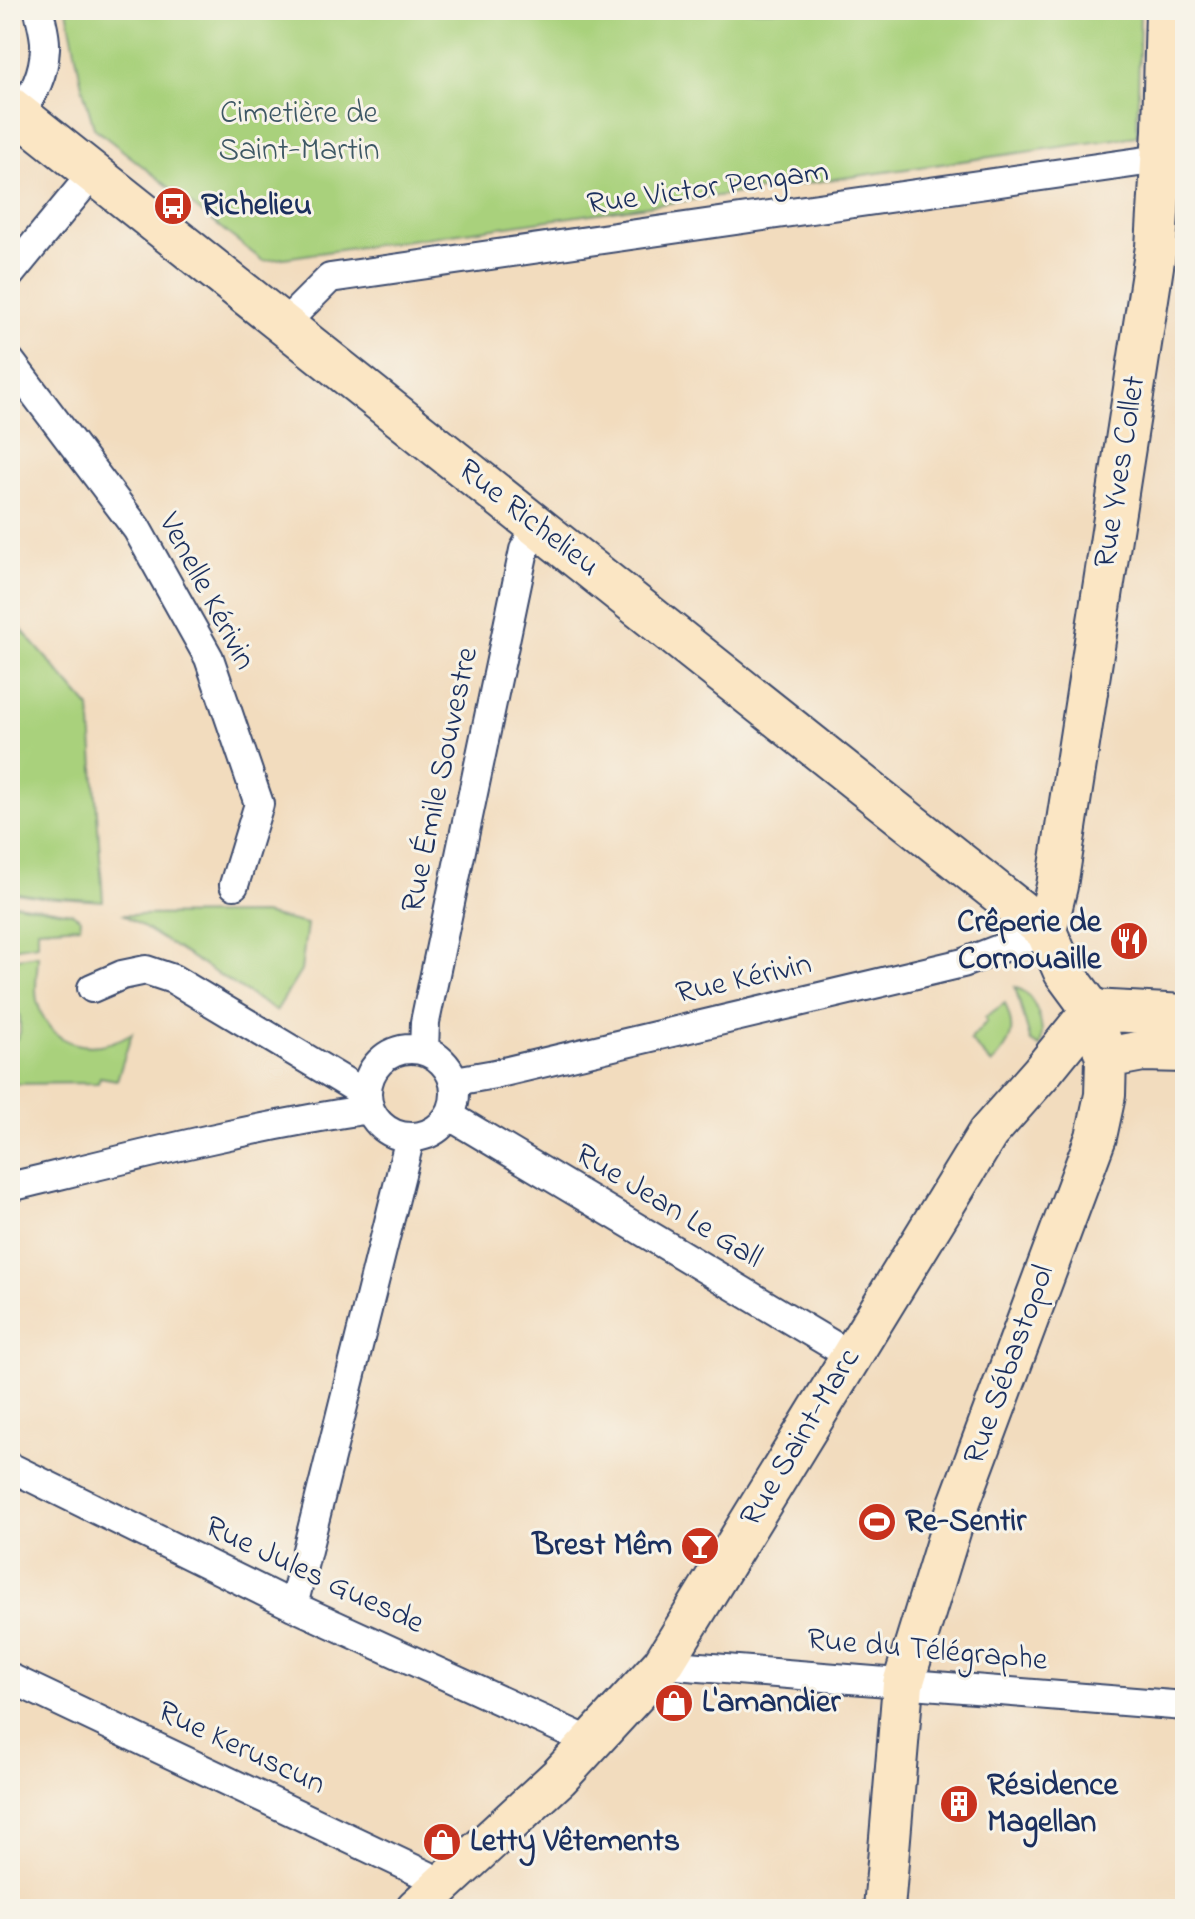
<svg xmlns="http://www.w3.org/2000/svg" width="1195" height="1919" font-family="'Indie Flower',sans-serif">
<style>
.green{fill:#a9d17b;stroke:#62806c;stroke-width:2}
.lines{fill:none;stroke-linecap:round;stroke-linejoin:round}
.street-casing{stroke:#3b496c;stroke-width:32}
.secondary-casing{stroke:#3b496c;stroke-width:44}
.street{stroke:#fff;stroke-width:28}
.secondary{stroke:#fbe6c4;stroke-width:40}
.labels{text-anchor:middle;dominant-baseline:central;stroke-width:6;stroke-linejoin:round;paint-order:stroke}
.park-label{font-size:32px;fill:#3e5865;stroke:#f7f3e8}
.street-label{font-size:32px;fill:#1b2f5e;stroke:#f7f3e8}
.poi-label{font-size:32px;font-weight:bold;fill:#1b2f5e;stroke:#f7f3e8;text-anchor:start}
</style>
<rect width="100%" height="100%" fill="#f7f3e8"/>
<filter id="ink" filterUnits="userSpaceOnUse"><feTurbulence type="fractalNoise" baseFrequency=".0125" numOctaves="2"/><feDisplacementMap in="SourceGraphic" scale="16" xChannelSelector="R" yChannelSelector="G"/><feConvolveMatrix kernelMatrix="1 2 1 2 8 2 1 2 1" color-interpolation-filters="sRGB"/></filter>
<filter id="wash" filterUnits="userSpaceOnUse"><feTurbulence type="fractalNoise" baseFrequency=".006" numOctaves="4" result="noise"/><feDisplacementMap in="SourceGraphic" scale="32" xChannelSelector="R" yChannelSelector="G"/><feGaussianBlur stdDeviation="1.8" result="paint"/><feColorMatrix in="noise" values="0 0 0 0 0 0 0 0 0 0 0 0 0 0 0 0 0 1.4 0 .05"/><feComposite in="paint" operator="in"/></filter>
<g filter="url(#wash)">
<rect width="100%" height="100%" fill="#f2dcbe"/>
<path class="green" d="M67,10h1073l-3,126 -874,125 -169,-133 -12,-42z
M21,629l69,79 13,193 -61,-4 -32,-5v-254z
M10,903l62,10 9,6 -1,7 -42,3v15l-28,4z
M263,914l44,10 -6,47 -25,40 -152,-96z
M38,955c0,14 -4,31 -1,45 12,49 56,56 95,33l-15,47 -17,-3 -2,6 -88,1v-35l10,-16v-15l-5,-14 -5,-5v-40z
M1015,987c21,7 31,40 25,60l-9,-5z
M1005,1003c12,30 7,38 -13,61l-22,-24 17,-19 -2,-4z"/>
</g>
<g filter="url(#ink)">
<g class="lines">
<g class="street-casing">
<path id="street" d="M18,113c16,-18 26,-40 27,-65 1,-12 -4,-26 -6,-38
M10,274l84,-102
M284,324l46,-46 830,-119
M10,361l127,168 72,129 50,146 -25,81
M92,988l30,-13 24,-5 27,9 194,116
M367 1093a44 44 0 1 1 88 0a44 44 0 1 1-88 0Z
M424,1051l1,-29 99,-472 13,-24
M455,1081l40,-7 468,-111 83,-32
M450,1116l401,240
M10,1187c119,-29 238,-60 360,-78
M10,1467l283,139 298,136
M293,1606l117,-468
M663,1664l522,42
M10,1678l433,205"/>
</g>
<g class="secondary-casing">
<path id="secondary" d="M10,107l1036,824 18,41 28,38 14,48 -1,37 -9,42 -140,375 -53,172 -19,225
M1046,931l11,-45 99,-639 7,-117 3,-120
M1092,1010l93,5
M1106,1058l37,-7 42,1
M416,1909l143,-132 104,-113 325,-531 53,-60 51,-63"/>
</g>
<use href="#street" class="street"/>
<use href="#secondary" class="secondary"/>
</g>
</g>
<defs>
<g id="bus-disc" transform="scale(2)"><circle r="9.5" fill="#c8321e" stroke="#f7f3e8"/><path d="M-5-6H5V4H4V6H2V4H-2V6H-4V4H-5ZM-3.5-4V0h7V-4ZM-3.5 1.2v1.5H-2V1.2ZM2 1.2v1.5H3.5V1.2Z" fill="#fff"/></g>
<g id="restaurant-disc" transform="scale(2)"><circle r="9.5" fill="#c8321e" stroke="#f7f3e8"/><path d="M-5-6h1v4h1v-4h1v4h1v-4h1v5L-1.5 .5V6h-2V.5L-5-1ZM5-6V6H3V1.5H1.5Q1.5-4 5-6Z" fill="#fff"/></g>
<g id="stadium-disc" transform="scale(2)"><circle r="9.5" fill="#c8321e" stroke="#f7f3e8"/><path d="M0-5a6.5 5 0 1 0 0 10a6.5 5 0 1 0 0-10ZM-3.5-1.8h7v3.6h-7Z" fill="#fff"/></g>
<g id="bar-disc" transform="scale(2)"><circle r="9.5" fill="#c8321e" stroke="#f7f3e8"/><path d="M-6-5H6L.8 .8V4.5H3.5V6h-7V4.5H-.8V.8Z" fill="#fff"/></g>
<g id="shop-disc" transform="scale(2)"><circle r="9.5" fill="#c8321e" stroke="#f7f3e8"/><path d="M-5-2.5h2.3a2.7 3.5 0 0 1 5.4 0H5L5.5 6h-11ZM-1.5-2.5h3a1.5 2.3 0 0 0-3 0Z" fill="#fff"/></g>
<g id="building-disc" transform="scale(2)"><circle r="9.5" fill="#c8321e" stroke="#f7f3e8"/><path d="M-4-6H4V6H1V3H-1V6H-4ZM-2.5-4.3h1.7v1.8h-1.7ZM.8-4.3h1.7v1.8H.8ZM-2.5-1h1.7V.8h-1.7ZM.8-1h1.7V.8H.8Z" fill="#fff"/></g>
</defs>
<g fill-rule="evenodd">
<use href="#bus-disc" x="173" y="206"/>
<use href="#restaurant-disc" x="1129" y="941"/>
<use href="#stadium-disc" x="877" y="1522"/>
<use href="#bar-disc" x="700" y="1546"/>
<use href="#shop-disc" x="674" y="1703"/>
<use href="#building-disc" x="959" y="1804"/>
<use href="#shop-disc" x="442" y="1842"/>
</g>
<g class="labels">
<g class="park-label">
<text x="299" y="114">Cimetière de<tspan x="299" dy="37">Saint-Martin</tspan></text>
</g>
<g class="street-label">
<text transform="translate(708 189) rotate(-8)">Rue Victor Pengam</text>
<text transform="translate(1121 472) rotate(-81)">Rue Yves Collet</text>
<text transform="translate(528 519) rotate(38)">Rue Richelieu</text>
<text transform="translate(206 592) rotate(62)">Venelle Kérivin</text>
<text transform="translate(441 780) rotate(-78)">Rue Émile Souvestre</text>
<text transform="translate(744 980) rotate(-13)">Rue Kérivin</text>
<text transform="translate(668 1207) rotate(31)">Rue Jean Le Gall</text>
<text transform="translate(1010 1365) rotate(-70)">Rue Sébastopol</text>
<text transform="translate(801 1438) rotate(-59)">Rue Saint-Marc</text>
<text transform="translate(314 1576) rotate(25)">Rue Jules Guesde</text>
<text transform="translate(927 1651) rotate(5)">Rue du Télégraphe</text>
<text transform="translate(241 1749) rotate(25)">Rue Keruscun</text>
</g>
<g class="poi-label">
<text x="201" y="206">Richelieu</text>
<text x="1101" y="923" text-anchor="end">Crêperie de<tspan x="1101" dy="37">Cornouaille</tspan></text>
<text x="905" y="1522">Re-Sentir</text>
<text x="672" y="1546" text-anchor="end">Brest Mêm</text>
<text x="702" y="1703">L'amandier</text>
<text x="987" y="1786">Résidence<tspan x="987" dy="37">Magellan</tspan></text>
<text x="470" y="1842">Letty Vêtements</text>
</g>
</g>
<rect width="1195" height="1919" fill="none" stroke="#f7f3e8" stroke-width="40"/>
</svg>
